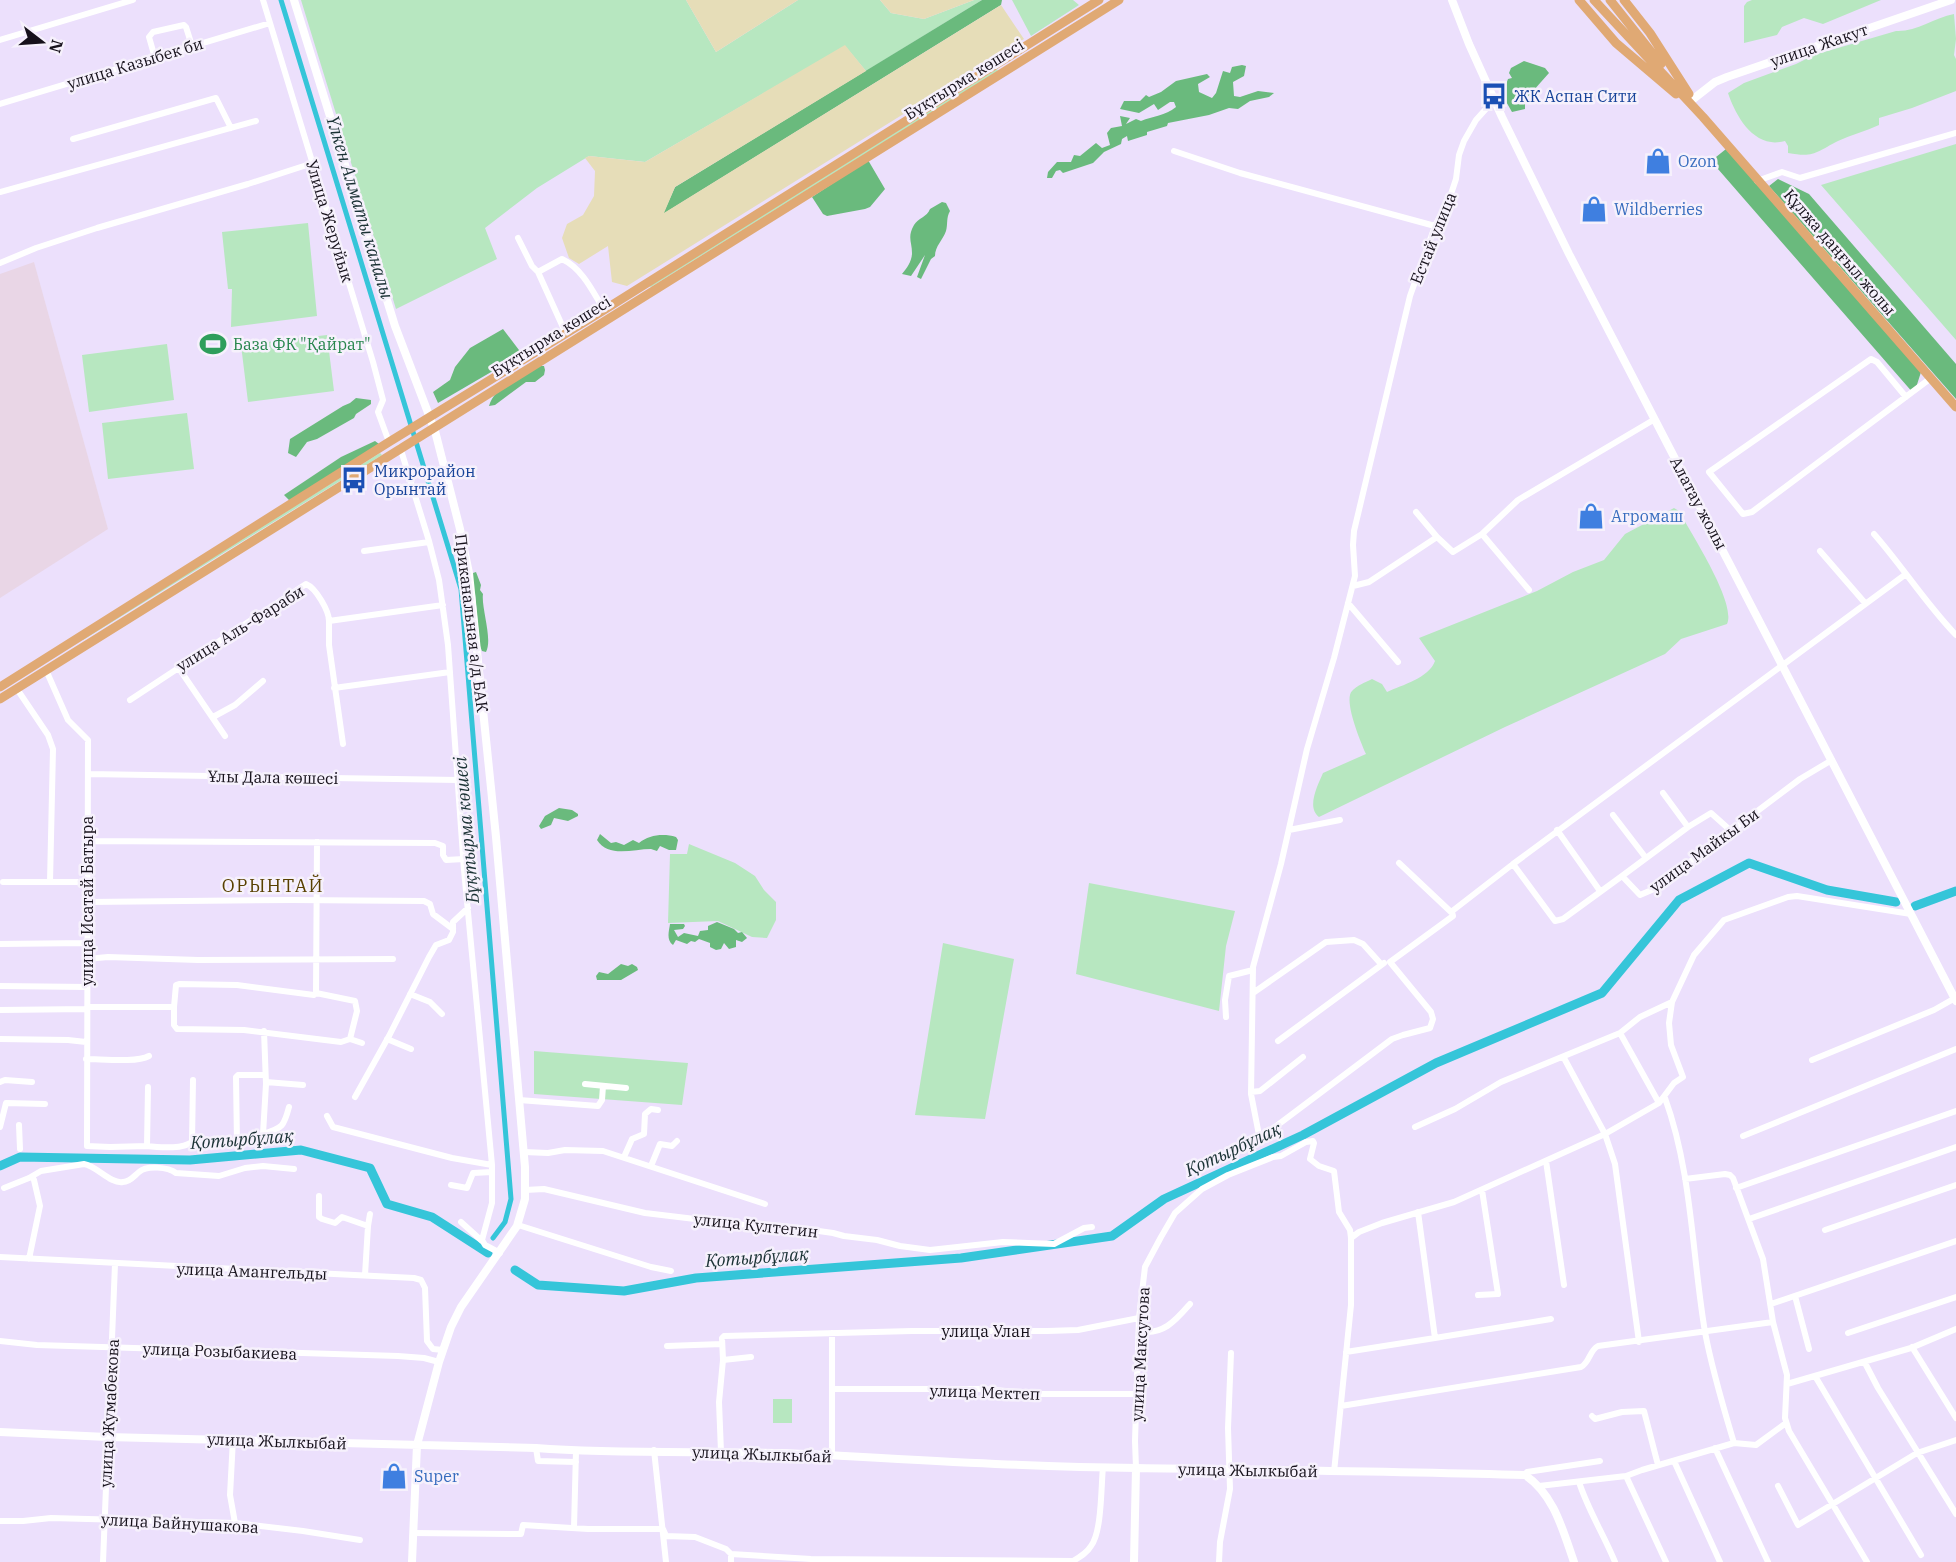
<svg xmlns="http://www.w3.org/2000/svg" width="1956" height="1562" font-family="'IBM Plex Serif',serif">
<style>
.education{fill:#e9d6e6}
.green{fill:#b7e7c0}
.forest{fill:#6aba7d}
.sand{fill:#e6ddb8}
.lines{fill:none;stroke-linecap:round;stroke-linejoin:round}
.canal{stroke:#35c5d9;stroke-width:5}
.river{stroke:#35c5d9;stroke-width:9}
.street{stroke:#fff;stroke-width:6}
.secondary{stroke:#fff;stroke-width:8}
.primary{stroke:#e0a974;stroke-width:9}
.labels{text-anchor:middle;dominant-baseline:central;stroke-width:5;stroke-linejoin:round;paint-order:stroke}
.street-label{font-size:16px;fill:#16111b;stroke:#f6f1fc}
.transit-label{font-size:16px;fill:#164399;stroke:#f6f1fc;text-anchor:start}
.shop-label{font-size:16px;fill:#366cbe;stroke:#f6f1fc;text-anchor:start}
.leisure-label{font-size:16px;fill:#27864d;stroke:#f6f1fc;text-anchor:start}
.water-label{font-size:18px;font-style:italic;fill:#1a3134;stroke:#f6f1fc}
.neighbourhood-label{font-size:18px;letter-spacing:1.5px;fill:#584000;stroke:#f6f1fc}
</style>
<rect width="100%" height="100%" fill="#ece0fc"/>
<path class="education" d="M34,262l74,267 -108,69v-324z"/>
<path class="green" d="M301,0h385l30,52 82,-52h82l11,13 33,6 50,-19h8l-116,71 -21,-25 -200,116 -56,-6 -52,32 -52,40 12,31 -101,50z
M1012,0h61l6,5 -48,31z
M1752,0h129l-58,24 -19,-6 -22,9 -5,8 -33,8v-37l3,-4z
M1954,14l2,25 -2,16 2,4v32l-44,17 -33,10v7c-13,6 -28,10 -41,16 -22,11 -23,17 -50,12v-7l-3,-5c-4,1 -10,2 -14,1 -23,-3 -37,-31 -43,-49l16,-10 52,-19 18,-9 82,-24c20,1 38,-13 58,-17z
M997,69l1,2 -347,216 -2,-1z
M1956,144v196l-135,-155z
M308,223l9,93 -86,11 1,-38h-4l-6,-57z
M327,335l7,56 -86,11 -7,-57z
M167,344l7,56 -85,12 -7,-57z
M187,413l7,56 -86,10 -6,-56z
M380,453l2,2 -299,185v-1z
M1674,508l5,3c11,21 58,92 48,113l-46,15 -16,15 -160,73 -186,90c-13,-10 -1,-32 4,-44l43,-19c-5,-11 -23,-54 -14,-63 4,-5 14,-9 20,-12l10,5 5,8c15,-7 42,-14 48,-31l-16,-23 118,-47 36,-19 31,-12 21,-26z
M689,844l46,19 20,13 9,14 12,12v18l-9,18 -15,-1 -34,-16 -50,2 2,-69h17z
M1089,883l146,28 -9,35 -7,65 -143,-37z
M943,943l71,16 -29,160 -70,-4z
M534,1051l154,12 -6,42 -148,-11z
M773,1399h19v24h-19z"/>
<path class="forest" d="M982,0h20l-1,5 -338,209 12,-27z
M1524,61l21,7 4,5 -24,27v9l-13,3 -12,-21 5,-4 3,-8 4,-1 -3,-5 2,-5z
M1242,65l4,1 -2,10 -11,6 1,14 6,1 18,-6 16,2 -5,4 -19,4 -12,8 -9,-1 -20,7 -41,8 -1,3 -20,6v3l-19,6 -1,-5 -5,3 -1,5 -17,8 -11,11 -30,10 -3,-3 -4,1 -4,7h-5l1,-6 9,-10h14l3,-7 6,1 16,-13 6,5 8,-3 -3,-12 4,-5 11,-2 -2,-10 10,2 -4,6 10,-5 5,2c12,-5 24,-5 35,-14l-2,-5h-4l-12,8 -4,-6 -15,9 -19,-4 4,-8h16l6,-6 3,2 12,-5 15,-11 31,-7 3,3 -12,7 1,8 13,6 4,-5 7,-22 7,2 2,-6z
M1726,149l195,223 -7,22 -203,-233z
M868,160l17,29 -15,18 -5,2 -38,7 -4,-2 -11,-17z
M1778,179l31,15 147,170v35l-187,-213z
M942,202l4,1 4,8c-4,7 -2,13 -4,20 -3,9 -11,15 -11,25l-4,3 -10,20 -4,-2 8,-22 -14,21 -9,-2c5,-6 10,-13 10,-21 0,-11 -5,-16 2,-28 4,-7 13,-8 16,-16z
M503,329l19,25 -84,49 -5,-11 17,-12 5,-13 15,-19z
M539,366h5l1,4 -1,5 -9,7h-9l-31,23 -6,1c5,-20 34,-30 50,-40z
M356,398l15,2v4l-15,10 -2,4 -37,21 -10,3 -11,15 -8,-4 2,-14 53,-33 7,-3z
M375,441l4,3 -85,56h-5l-5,-5 57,-38z
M476,572l5,13 -1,5 3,4c-2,14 10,45 3,58l-4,-1 -2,-5 -5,-52 -2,-3v-18z
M559,808l13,2 6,4v2l-10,5 -14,-3 -3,7 -10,4 -2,-3 6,-10z
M600,834l11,9 5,-1 8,3 9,-5 6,3c10,-8 24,-10 37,-6l2,3 -2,10h-7l-9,-4 -3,5 -6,-2c-18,0 -43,9 -54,-9z
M717,922l17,7 4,4 4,-1 5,6 -5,4 -6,-2v7l-7,2 -5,-6 -3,6 -5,1 -6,-3v-4l-11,-4 -4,3 -4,-1 -4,3 -11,-4 -3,5c-7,-5 -4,-14 -3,-21h14l1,2 -2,3 -9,1 4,7 6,-4 14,3 2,-5 8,-1v-4z
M621,964l7,2 4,-2 5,3 1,3 -17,10h-24l-1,-4 3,-4 9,2z"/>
<path class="sand" d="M686,0h112l-82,52z
M880,0h94l-50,19 -33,-6z
M1001,5l23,34 -397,247 -15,-4 -4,-36 -29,18 -10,-6 -7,-20 5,-14 16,-9 11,-19 1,-25 -10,-13 4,-2 56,6 200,-117 21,26 -191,116 -11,26z"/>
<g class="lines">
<path class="canal" d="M281,0l180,589 50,610 -6,23 -12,16"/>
<path class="river" d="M1915,906l41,-15
M0,1166l20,-9 170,3 111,-10 69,18 17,36 45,13 56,36
M515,1270l23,15 86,6 72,-13 265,-20 151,-22 52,-37 139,-64 133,-72 166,-70 77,-93 70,-37 78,27 69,12"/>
<path class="street" d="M263,0l110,362 10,38 -5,12 11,30
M0,40l133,-40
M155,58l-6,-21 4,-5 31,-7 2,2 6,19
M0,104l270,-81
M73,139l143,-41 15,30
M1174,151l66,22 195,53
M1757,181l25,-9 18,6 156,-45
M0,192l256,-71
M518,238l14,28 6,6 24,-13c21,10 31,33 42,51
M0,263l36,-15 61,-20 151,-44 65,-21
M538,272l28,62
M1906,397l-29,-35 -6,-3 -162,113 34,42 9,-2 179,-134
M400,447l29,94 10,39 9,65 16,225 28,295v38l-10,37 3,5 15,8
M1416,512l21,25
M1482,534l47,56
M1874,534c29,33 52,70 82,101
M364,551l65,-9
M1820,551l45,52
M1353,586l16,-4 68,-45 16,15 29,-18 36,-34 137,-81
M1348,603l50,59
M329,621v24l14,99
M178,667l47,69
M46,670l22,50 20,20 -1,406 23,1 37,-1 1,-59
M334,688l116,-16
M17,689l31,46 5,14 -3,133
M130,700l176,-116c10,4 23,27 23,37l114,-16
M213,717l22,-12 28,-24
M88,774l370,6
M1663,793l25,34 23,-14 19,17
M1613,815l33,43
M1289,830l51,-10
M1557,830l43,61
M87,841l348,2 8,3v9l3,5 18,-1
M1399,863l52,49 62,-48 42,57 8,-2 59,-43 18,19 14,-6 146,-110 32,-19
M1513,864l393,-290
M1622,876l66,-49
M3,882h85
M88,902l204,-2 132,1 6,3 3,10 20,15
M1452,912l1,4 -63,46 41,50 2,7 -3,9 -27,7 -11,4 -129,97 -4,-1 -8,-41 2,-127 28,-103 26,-115 27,-91 21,-82 -2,-31 1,-14 56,-235 25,-70 15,-29 6,-18 3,-24 5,-14 12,-21 18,-20
M0,944l87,-1
M87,959l21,-2 90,3 195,-1
M0,986l87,1
M316,993l1,-151
M1253,993l73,-51 28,-2 9,4 18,20
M410,994l20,8 12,12
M87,1007h87l2,-22 3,-1 58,1 77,10 2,-2 39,8 2,10 -7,28
M174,1007v18l3,4 67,1 97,12 9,-3 12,4
M0,1010l87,-1
M1226,1017l-1,-17 4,-24 24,-6
M264,1031l2,53 -3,50c20,-6 21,-8 26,-27
M1620,1033l39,70
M0,1039l68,1 18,2
M387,1039l24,10
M1278,1041l106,-78
M1564,1058l41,76 10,30 24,178
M86,1059c16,0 50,4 63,-3
M1812,1060l122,-50 21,-12
M0,1082l5,-2 27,2
M266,1082l37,3
M585,1084l41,4
M1251,1092l9,-1 43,-34
M355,1097l34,-61 40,-79 7,-12 13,-5 4,-8v-10l15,-14
M1665,1098c27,74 27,157 40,234 7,38 18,74 29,111
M519,1100l79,6 4,-6 1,-14
M327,1116l6,11 119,31 40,7
M19,1125l1,24
M0,1127l6,-24 39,1
M1415,1127l40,-18 46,-27 119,-49 20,-16 32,-15
M1743,1136l213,-87
M192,1142l45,2 -1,-67 2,-2h27
M147,1146c13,1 34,4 45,-4l1,-62
M524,1152l24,1 17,-3 38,1 162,53
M624,1157l8,-18 12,-5 1,-20 6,-5 7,1
M1546,1161l18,124
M651,1166l9,-22 12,2 5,-5
M1685,1179l40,-5 5,1 3,3 30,81 10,63 14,53 -2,43 4,13 78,131
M451,1185l16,3 6,-15 19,-1
M4,1188l25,-10 12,-7 43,-7c13,2 26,20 39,18 7,0 11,-6 16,-10 8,-7 29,-5 37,1l43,3 26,-8 18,-2 31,3
M1736,1188l220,-77
M525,1190l19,-1 101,24 100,12 38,1 50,7 11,3 33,4 23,6 30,4 73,-8 51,2 30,-16 8,-1
M319,1196v21l3,2 13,4 7,-6 3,1 23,8 -3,49
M1418,1212l17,126 116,-19
M1749,1219l207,-72
M461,1222l21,19
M518,1225l133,42 20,4
M368,1226l2,-12
M1825,1230l131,-45
M1351,1238l8,-6 23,-9 72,-21 151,-68 54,-31 15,-20 9,-6 -12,-32 -2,-22 3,-21 22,-47 30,-35 64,-23 9,-1 114,18
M0,1257l414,21 7,2 4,8 2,53 6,8 10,1
M29,1259l11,-53 -6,-26 -2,-3
M1478,1295l20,-1 -16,-104
M1795,1296l14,53
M1771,1304l185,-63
M1139,1331c24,5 37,-11 51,-27
M832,1333v123
M1848,1333l108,-36
M0,1341l37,4 361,11 26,2 15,4
M667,1346l55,-2
M1912,1347l44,71
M1346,1352l89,-14
M723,1360l-1,-22 2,-2 188,-5h135l31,-1 61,-12
M1865,1363l13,25 78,126
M1815,1376l106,179
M1787,1384l124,-36 45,-19
M833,1389h149l58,5h98
M1341,1406l240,-39c9,-5 8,-16 17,-21l175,-24
M1592,1416l3,3 27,-7 22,-1 14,54
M233,1439l-3,56 5,28
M536,1448l2,13 38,1
M1715,1448l53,114
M654,1450l12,112
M721,1452l-2,-50 4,-42 28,-3
M1674,1461l46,101
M1136,1468l-1,-27 4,-123 6,-51 16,-30 14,-24 27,-24 26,-14 45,-18 8,-1 25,-14 7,-1 1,2 -4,16 9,7 15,5 5,41 11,18 1,8v67l-17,167
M1525,1475l2,-3 73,-11
M1626,1476l40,86
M1579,1482c9,28 25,53 36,80
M1539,1486l87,-10 16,-6 92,-27 22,2 30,-22
M1778,1486l20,39 119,-72 39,-13
M0,1521h23l28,-3 184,5 68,8 57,9
M574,1528l2,-77
M413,1533l108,1 2,-9 65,4h75l3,7 29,1 31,12 5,5
M103,1562l12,-298
M731,1562v-8l80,5 262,2c7,-4 14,-8 18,-15 11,-14 10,-60 12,-79
M1219,1562l1,-20 10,-53 -2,-61 3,-75"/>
<path class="secondary" d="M294,0l101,326 40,105 25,98 9,44 27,264 29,330v32l-8,27 -56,81 -10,20 -12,35 -22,83 -5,117
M1452,0l17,44 33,73 67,137 387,747
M1692,100l23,-18 12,-5 224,-77
M0,1432l107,5 429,11c91,7 182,2 273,6 109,6 219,13 328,14 129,2 259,3 388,7 29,19 38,56 49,87
M1134,1562l2,-94"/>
<path class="primary" d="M1579,0l37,43 60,51
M1594,0l109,117 253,290
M1610,0l51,64
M1624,0l26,33 39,61
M0,687l389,-245 215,-132 495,-310
M0,699l1119,-699"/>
</g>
<defs>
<g id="bus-bare" transform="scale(2.07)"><path d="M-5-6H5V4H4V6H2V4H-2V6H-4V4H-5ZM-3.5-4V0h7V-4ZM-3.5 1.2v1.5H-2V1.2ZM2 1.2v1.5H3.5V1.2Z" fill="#1a4fb4" stroke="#f6f1fc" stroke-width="2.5" paint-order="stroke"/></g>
<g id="shop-bare" transform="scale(2.07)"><path d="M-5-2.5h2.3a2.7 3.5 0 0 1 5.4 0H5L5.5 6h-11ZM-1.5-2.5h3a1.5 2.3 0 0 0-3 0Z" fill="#3f7fe0" stroke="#f6f1fc" stroke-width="2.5" paint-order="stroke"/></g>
<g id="stadium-bare" transform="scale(2.07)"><path d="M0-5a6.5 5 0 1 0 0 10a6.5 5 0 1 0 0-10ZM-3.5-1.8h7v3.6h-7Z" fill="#2e9e5b" stroke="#f6f1fc" stroke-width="2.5" paint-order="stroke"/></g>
</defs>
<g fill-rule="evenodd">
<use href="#bus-bare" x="1494" y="96"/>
<use href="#shop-bare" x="1658" y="161"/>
<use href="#shop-bare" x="1594" y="209"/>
<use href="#stadium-bare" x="213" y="344"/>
<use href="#bus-bare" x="354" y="480"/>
<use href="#shop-bare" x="1591" y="516"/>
<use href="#shop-bare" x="394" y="1476"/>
</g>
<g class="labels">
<g class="street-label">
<text transform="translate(1819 45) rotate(-19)">улица Жакут</text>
<text transform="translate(135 63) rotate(-17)">улица Казыбек би</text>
<text transform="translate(964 79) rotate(-32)">Бұқтырма көшесі</text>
<text transform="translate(330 221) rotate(73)">Улица Жеруйык</text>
<text transform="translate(1433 238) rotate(-68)">Естай улица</text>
<text transform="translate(1840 252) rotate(49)">Құлжа даңғыл жолы</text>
<text transform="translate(551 336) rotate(-32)">Бұқтырма көшесі</text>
<text transform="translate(1699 503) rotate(62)">Алатау жолы</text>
<text transform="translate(472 623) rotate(83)">Приканальная а/д БАК</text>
<text transform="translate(240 628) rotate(-32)">улица Аль-Фараби</text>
<text transform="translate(273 777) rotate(1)">Ұлы Дала көшесі</text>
<text transform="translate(1704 850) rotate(-36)">улица Майкы Би</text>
<text transform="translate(87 901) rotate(-90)">улица Исатай Батыра</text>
<text transform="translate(756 1225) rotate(6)">улица Култегин</text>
<text transform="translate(252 1271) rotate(2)">улица Амангельды</text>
<text x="986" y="1331">улица Улан</text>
<text transform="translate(220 1351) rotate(2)">улица Розыбакиева</text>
<text transform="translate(1140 1354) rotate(-87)">улица Максутова</text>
<text transform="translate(985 1392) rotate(2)">улица Мектеп</text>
<text transform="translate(109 1413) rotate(-87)">улица Жумабекова</text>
<text transform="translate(277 1441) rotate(2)">улица Жылкыбай</text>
<text transform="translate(762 1454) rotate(2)">улица Жылкыбай</text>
<text transform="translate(1248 1470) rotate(1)">улица Жылкыбай</text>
<text transform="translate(180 1523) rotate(3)">улица Байнушакова</text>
</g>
<g class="transit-label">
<text x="1514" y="96">ЖК Аспан Сити</text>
<text x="374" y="471">Микрорайон<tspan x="374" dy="18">Орынтай</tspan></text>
</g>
<g class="shop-label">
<text x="1678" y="161">Ozon</text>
<text x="1614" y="209">Wildberries</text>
<text x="1611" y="516">Агромаш</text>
<text x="414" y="1476">Super</text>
</g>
<g class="leisure-label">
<text x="233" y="344">База ФК "Қайрат"</text>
</g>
<g class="water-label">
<text transform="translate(360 207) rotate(73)">Үлкен Алматы каналы</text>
<text transform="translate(466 830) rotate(-95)">Бұқтырма көшесі</text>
<text transform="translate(242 1139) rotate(-4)">Қотырбұлақ</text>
<text transform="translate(1233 1149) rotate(-25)">Қотырбұлақ</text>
<text transform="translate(757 1257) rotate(-4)">Қотырбұлақ</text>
</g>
<g class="neighbourhood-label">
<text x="273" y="885">ОРЫНТАЙ</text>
</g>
</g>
<g transform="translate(42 42) rotate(107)" stroke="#f6f1fc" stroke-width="4.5" paint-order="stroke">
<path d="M0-4.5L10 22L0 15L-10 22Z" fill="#16111b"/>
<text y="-9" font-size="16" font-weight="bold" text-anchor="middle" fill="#16111b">N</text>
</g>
</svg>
